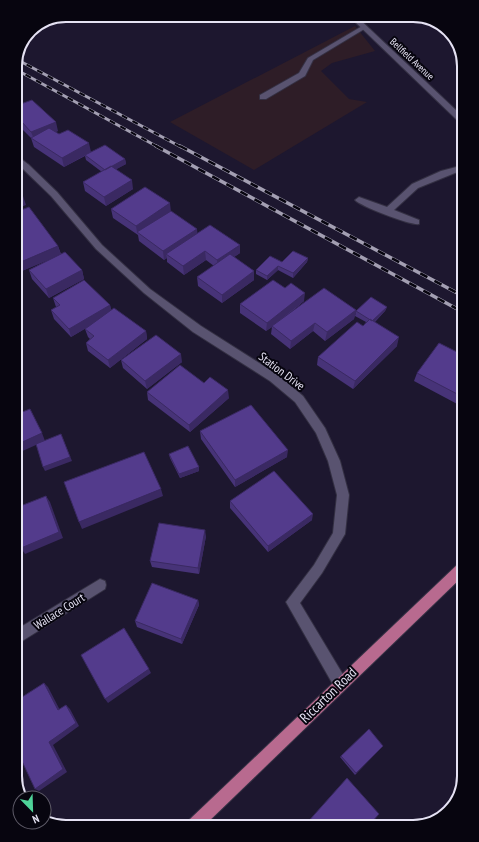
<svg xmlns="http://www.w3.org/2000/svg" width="479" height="842" font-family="'PT Sans Narrow',sans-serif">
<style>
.industrial{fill:#2e1d27}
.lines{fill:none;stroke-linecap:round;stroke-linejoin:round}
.service-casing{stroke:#343043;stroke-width:2}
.minor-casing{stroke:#343043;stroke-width:2}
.primary-casing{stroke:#343043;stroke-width:2}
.service{fill:#595370;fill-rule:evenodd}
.minor{fill:#595370;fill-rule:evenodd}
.primary{fill:#b86a8f;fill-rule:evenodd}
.rail-far1-casing{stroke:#a39fb2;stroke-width:3}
.rail-casing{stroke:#a39fb2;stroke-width:3.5}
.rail-far1{stroke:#07050f;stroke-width:2;stroke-dasharray:6;stroke-linecap:butt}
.rail{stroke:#07050f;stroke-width:2.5;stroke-dasharray:8;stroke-linecap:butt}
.wall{fill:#473378}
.shaded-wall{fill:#3a2962}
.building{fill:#533b8c;stroke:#3a2962}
.labels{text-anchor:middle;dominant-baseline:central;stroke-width:4;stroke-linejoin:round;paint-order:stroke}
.far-street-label{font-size:10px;fill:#e5e2f3;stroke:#07050f}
.street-label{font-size:12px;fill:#e5e2f3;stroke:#07050f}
.near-street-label{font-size:14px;fill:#e5e2f3;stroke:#07050f}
.rim{fill:none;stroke:#e5e2f3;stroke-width:2}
</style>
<rect width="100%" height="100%" fill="#1d172f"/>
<path class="industrial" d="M355,26l20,25 -43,12 -11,8 28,28 18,3 -113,68 -84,-48z"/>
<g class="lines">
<g class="service-casing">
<path id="service" d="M364,25l3,2 -1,1 -53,32 -8,16 -39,23h-6v-4l39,-22 9,-15z
M16,155l13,10v4h-6l-7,-8z"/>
</g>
<g class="minor-casing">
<path id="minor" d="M348,15h7l104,98v6h-3z
M26,164l3,1 28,27 45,53 48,44 51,37 77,49 25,21 22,32 15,33 9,34 -4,39 -23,39 -22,30 45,75 2,5 -2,5 -5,2 -5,-2 -49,-86 28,-37 19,-32 4,-38 -9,-34 -12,-28 -21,-31 -25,-21 -77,-49 -49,-39 -48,-44 -45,-53 -28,-27 -1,-2z
M460,166v5l-42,17 -24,22 25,10v4c-7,2 -59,-18 -64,-24l4,-3 28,10 25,-23 29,-13z
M100,579l5,2 1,4 -1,4 -86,54v-15z"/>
</g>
<g class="primary-casing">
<path id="primary" d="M462,561l1,15 -258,249h-19l3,-5 270,-257z"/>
</g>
<use href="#service" class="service"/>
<use href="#minor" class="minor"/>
<use href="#primary" class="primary"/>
<g class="rail-far1-casing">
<path id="rail-far1" d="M16,59l165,88
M15,69l143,78"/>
</g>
<g class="rail-casing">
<path id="rail" d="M156,146l305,165
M180,146l281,149"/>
</g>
<use href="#rail-far1" class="rail-far1"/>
<use href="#rail" class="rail"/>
</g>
<path class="wall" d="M15,106l43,25 -3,1 36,20 34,7 1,5 -10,5 17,20 -27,17 -21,-15 -2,-9 19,-10 -16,-12 -1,-4 -21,11 -30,-20 -3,-9 -8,-8z
M111,209l60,3 26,21 43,20 -6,4 20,14v9l-32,23 -24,-17 -1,-9 17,-11 -8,-6 -22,15 -17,-13v-4l-3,2 -25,-19 -1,-6 -25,-17z
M58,246l3,8 21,16 2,9 -35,19 -17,-19 -3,-9 23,-12 -35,15z
M308,258l-1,4 -14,16 -15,-8 -11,10 -11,-6v-4l26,-8z
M285,288l19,13 -15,13 67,-4 -2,9 -29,22 -12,-10 -23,18 -19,-15 1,-7 -6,4 -26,-18v-9z
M53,298l57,7 1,5 35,21 1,8 -37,29 -22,-17 -2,-8 4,-4 -2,-2 -3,-8 1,-1 -15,9 -17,-18 -3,-9 5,-3z
M387,307l-2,4 -10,11 22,24 -44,43 -36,-24 1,-8 45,-31 3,-4 -11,-6 1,-5z
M461,354v52l-47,-25 3,-8z
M121,360l61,2 -35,27 -24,-21z
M204,383l25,15 -39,34 -42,-32 -1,-8z
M200,431l87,26 -52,30 -34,-48z
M169,454l30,13v4l-19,7 -10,-20z
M230,501l82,19 -44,32 -38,-44z
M206,536l-7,38 -47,-7 -2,-6z
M198,600l1,5 -17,39 -45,-17 -2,-6z
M383,746l-28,29 -15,-18 1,-1z
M447,804l-11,18h-6l14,-17z"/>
<path class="shaded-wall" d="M21,121l2,9 -7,3v-10z
M56,122l2,9 -23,9 -1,-1 -3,-7z
M89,143l2,9 -27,15 -2,-9z
M125,159l1,5 -20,11 -1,-5z
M132,180l1,9 -27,17 -2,-9z
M23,196l3,9 -10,4v-10z
M170,203l1,9 -34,20 -1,-6z
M197,229l1,9 -32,16 1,4 -3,2 -1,-9z
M240,245v8l-22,15 -1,-8z
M58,246l3,9 -44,18 -1,-9z
M205,251l1,9 -22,15 -1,-9z
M308,258l-1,4 -14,16v-5z
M278,266v4l-11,10v-4z
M82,270l2,9 -35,19 -3,-9z
M254,271v9l-32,23v-8z
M20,280l1,5 -4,1v-5z
M305,293l-1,8 -32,25v1l-6,4 1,-8z
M110,305l2,8 -41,24 -2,-8z
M387,307l-2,4 -14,14 1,-4z
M356,310l-2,9 -29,22 2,-9z
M315,323l-2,8 -23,18 1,-8z
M146,331l1,8 -37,29 -2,-8z
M399,337l-2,9 -44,43 2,-8z
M181,354l1,8 -35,27 -2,-8z
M228,390l1,8 -39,34 -1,-7z
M17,396l3,6 -3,1z
M42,433l3,8 -27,12v-9z
M61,434l11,27 -27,10 -2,-4z
M288,450l-1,7 -52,30v-7z
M199,467v4l-19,7 -1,-4z
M161,489l2,7 -81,33 -3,-7z
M46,496l4,6 13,36 -38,16 -4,-6z
M313,514l-1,6 -44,32v-6z
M205,530l1,6 -7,38 -1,-6z
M198,600l1,5 -17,39 -1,-5z
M149,669l2,4 -43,30 -3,-4z
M44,683l4,4 14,27 -4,-4z
M66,705l4,4 9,17 -26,19 14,27 -28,19 -4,-2 14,-47z"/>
<path class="building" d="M32,100l24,22 -25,10 -10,-11 -5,2 -1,-17z
M49,128l10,6 9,-4 21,13 -27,15 -31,-20z
M105,145l20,14 -20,11 -20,-15z
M111,166l21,14 -28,17 -21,-15z
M145,187l25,16 -34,23 -25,-17z
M16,189l7,7 -7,3z
M29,207l29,39 -42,18v-52z
M171,211l26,18 -34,22 -26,-19z
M210,225l30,20 -23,15 -12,-9 -22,15 -17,-12z
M293,251l15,7 -15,15 -15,-7 -11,10 -11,-6 14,-14 12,6z
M65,252l17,18 -36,19 -17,-19z
M230,254l24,17 -32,24 -25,-18z
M17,274l3,6 -3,1z
M84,280l26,25 -41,24 -18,-19 9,-5 -7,-7z
M273,280l12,8 6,-5 14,10 -38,30 -27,-19z
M324,288l32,22 -29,22 -12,-9 -24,18 -19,-15z
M371,297l16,10 -15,14 -16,-10z
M114,308l32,23 -38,29 -22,-17 8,-7 -9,-7z
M370,319l29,18 -44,44 -37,-24 39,-35 6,4z
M156,335l25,19 -36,27 -24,-21z
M439,343l22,11v42l-44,-23z
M180,365l24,18 6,-6 18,13 -39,35 -42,-33z
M251,405l37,45 -53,30 -35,-49z
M30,409l12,24 -24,11 -1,-30z
M61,434l9,23 -27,10 -7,-23z
M188,446l11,21 -20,7 -10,-20z
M144,452l17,37 -82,33 -15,-40z
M274,471l39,43 -45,32 -38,-45z
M46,496l13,36 -38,16 -3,-8v-33z
M159,523l46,7 -7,38 -48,-7z
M152,583l46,17 -17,39 -46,-18z
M124,628l25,41 -44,30 -24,-44z
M44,683l14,27 8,-5 10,18 -27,19 14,27 -28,20 -15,-32 -1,-58z
M369,729l14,17 -27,27 -15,-17z
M347,778l32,36 -8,9 -65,1z
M447,804l4,5 -15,13h-4z"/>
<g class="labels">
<g class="far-street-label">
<text transform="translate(412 59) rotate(43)">Bellfield Avenue</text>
</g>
<g class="street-label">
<text transform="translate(282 371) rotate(37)">Station Drive</text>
<text transform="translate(59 611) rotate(-32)">Wallace Court</text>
</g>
<g class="near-street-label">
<text transform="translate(328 695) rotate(-44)">Riccarton Road</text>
</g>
</g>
<path d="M0 0H479V842H0ZM66 22H413A44 44 0 0 1 457 66V776A44 44 0 0 1 413 820H66A44 44 0 0 1 22 776V66A44 44 0 0 1 66 22Z" fill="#07050f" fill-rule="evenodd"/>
<path class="rim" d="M66 22H413A44 44 0 0 1 457 66V776A44 44 0 0 1 413 820H66A44 44 0 0 1 22 776V66A44 44 0 0 1 66 22Z"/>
<g transform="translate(32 810) rotate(157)"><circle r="19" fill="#07050f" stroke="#605d6a"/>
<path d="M0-3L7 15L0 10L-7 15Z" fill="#4fd399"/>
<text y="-6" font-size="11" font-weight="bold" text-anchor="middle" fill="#e5e2f3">N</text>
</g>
</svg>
